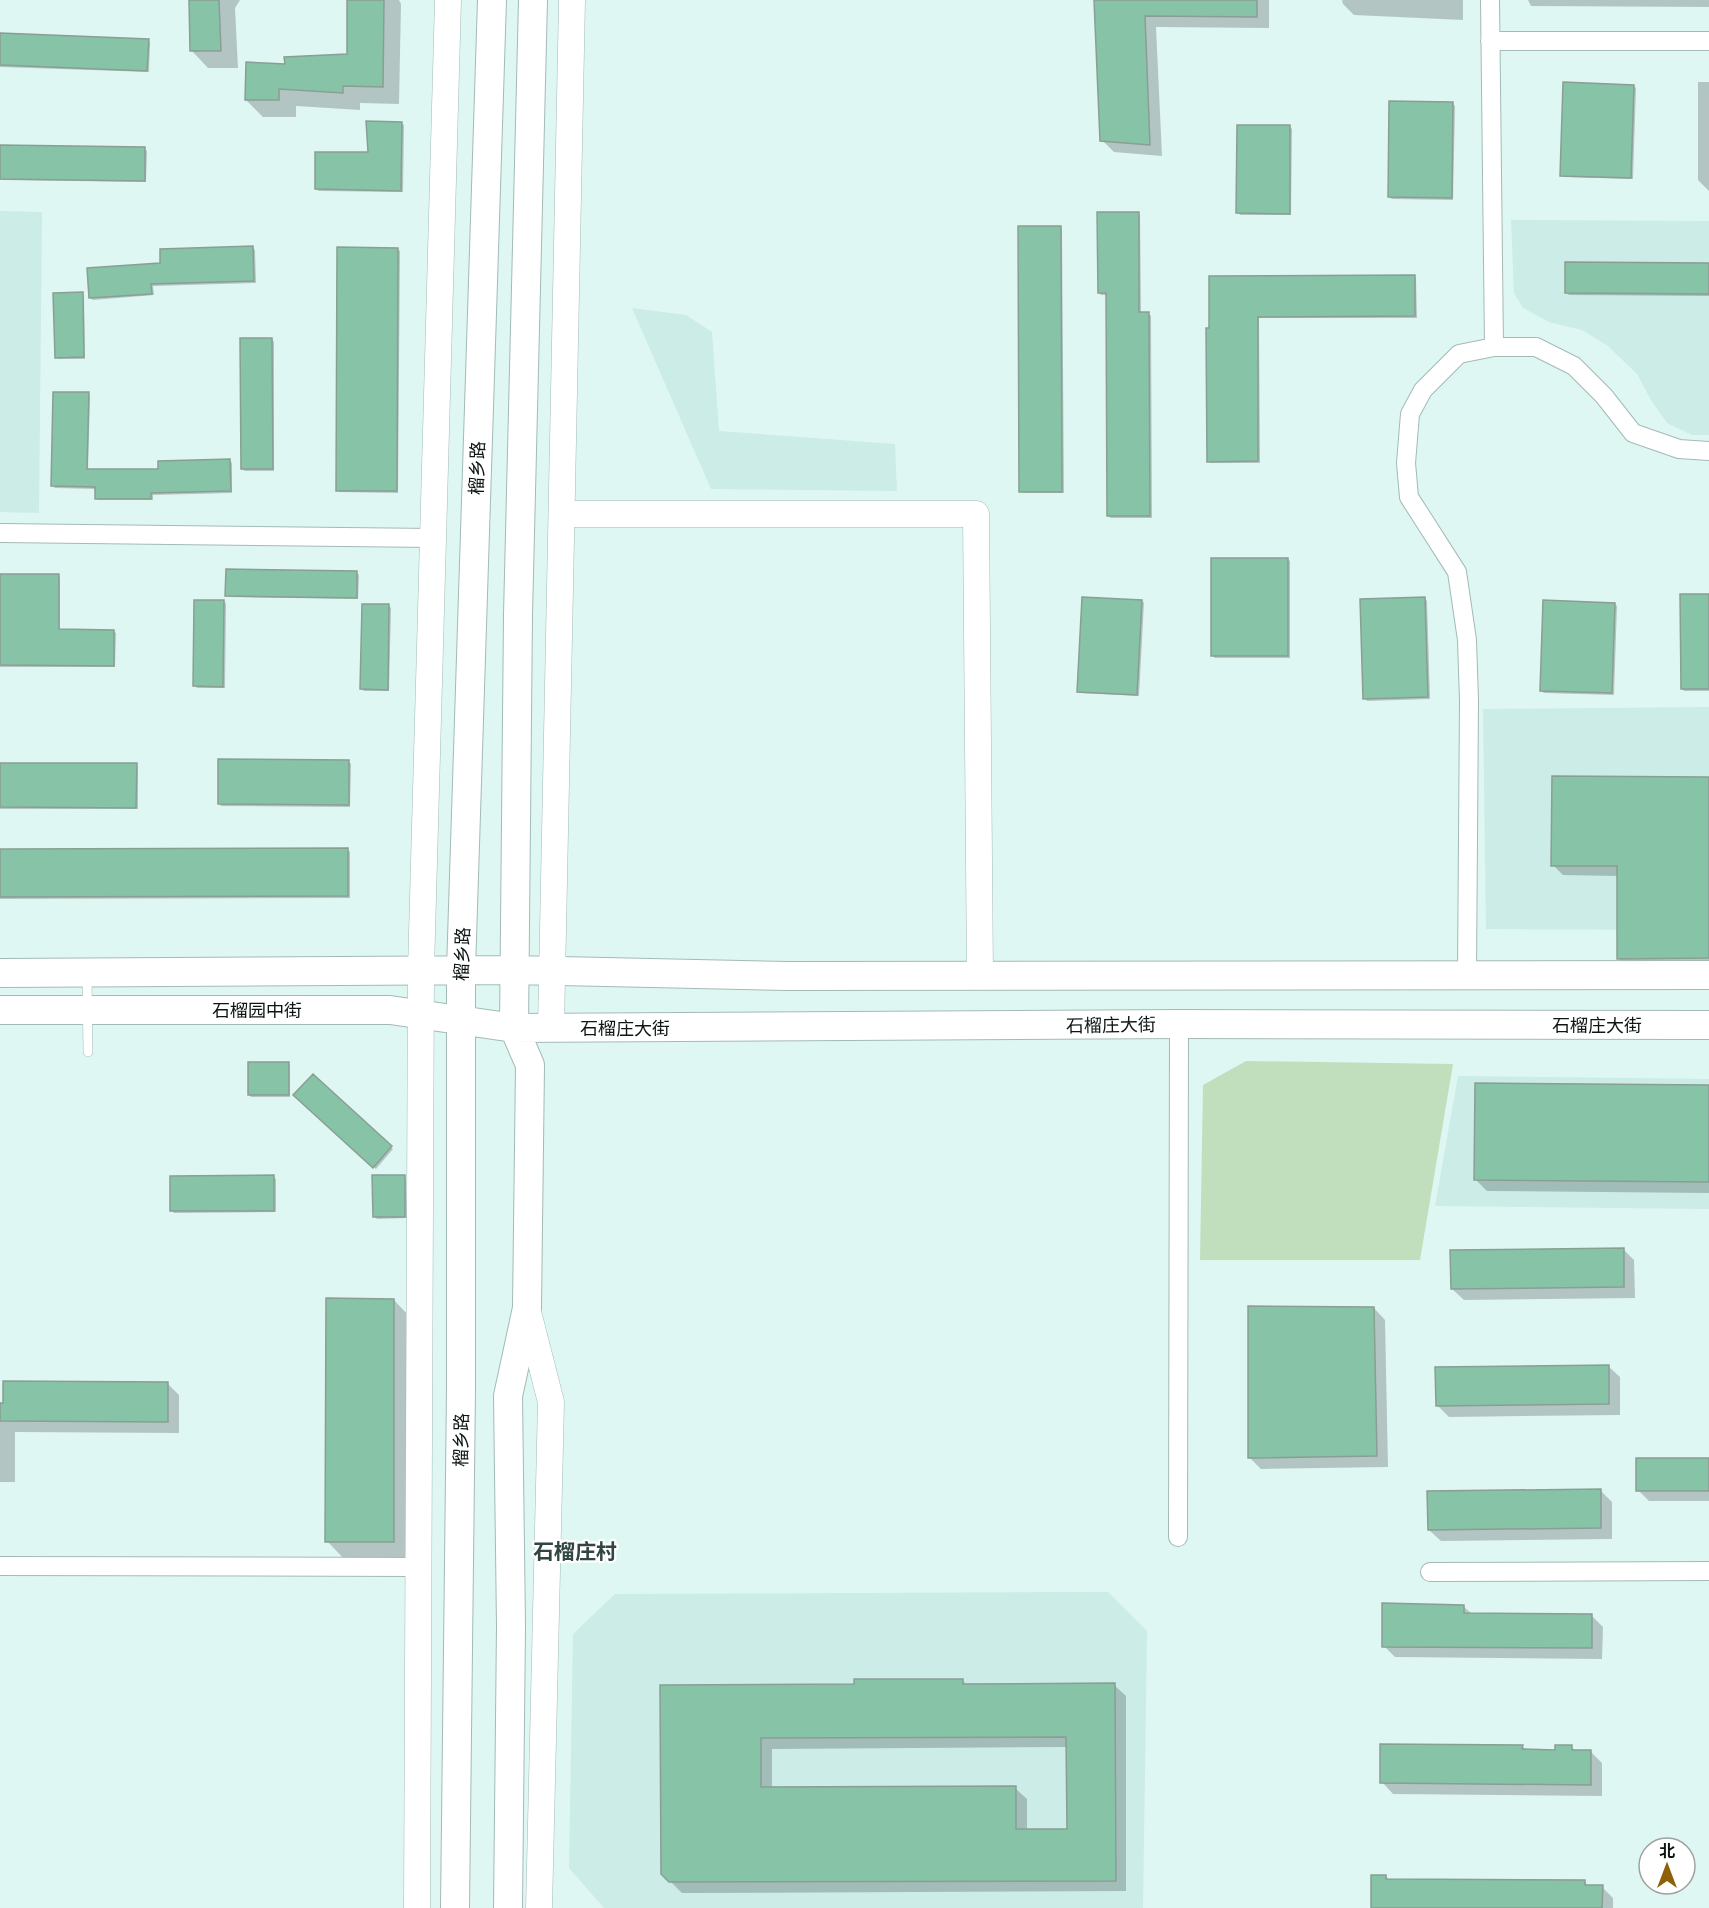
<svg xmlns="http://www.w3.org/2000/svg" width="1709" height="1908" font-family="'Space Grotesk','Noto Sans SC',sans-serif">
<style>
.built{fill:#cbece7}
.green{fill:#c1dfbd}
.shadow{fill:#0003;fill-rule:evenodd}
.building{fill:#87c3a7;stroke:#8b9e94;stroke-width:1.5;fill-rule:evenodd}
.lines{fill:none;stroke-linecap:round;stroke-linejoin:round}
.lane-casing{stroke:#a3bab7;stroke-width:10}
.street-casing{stroke:#a3bab7;stroke-width:20}
.secondary-casing{stroke:#a3bab7;stroke-width:27}
.primary-casing{stroke:#a3bab7;stroke-width:30}
.lane{stroke:#fff;stroke-width:9}
.street{stroke:#fff;stroke-width:18}
.secondary{stroke:#fff;stroke-width:26}
.primary{stroke:#fff;stroke-width:28}
.labels{text-anchor:middle;dominant-baseline:central;stroke-width:4.5;stroke-linejoin:round;paint-order:stroke}
.street-label{font-size:18px;fill:#0e1615;stroke:#fff}
.quarter-label{font-size:21px;font-weight:bold;fill:#314542;stroke:#fff}
</style>
<rect width="100%" height="100%" fill="#dff7f3"/>
<path class="built" d="M0,211l42,1 -3,301 -39,-1z
M1511,220l198,1v214h-17l-25,-12 -16,-23 -14,-26 -29,-28 -26,-16 -33,-8 -26,-14 -9,-15z
M632,308l54,7 26,17 7,99 176,13 2,47 -186,-2z
M1709,707v223l-223,-1 -3,-220z
M1458,1076l251,3v130l-274,-3z
M1108,1592l39,39 -4,277h-539l-35,-40 4,-234 42,-40z"/>
<path class="green" d="M1246,1061l207,3 -33,196h-220l3,-175z"/>
<path class="shadow" d="M190,0h50l-5,8 3,60h-30l-17,-18z
M348,0h51l2,4 -2,100 -39,-1v7l-64,-4v11h-33l-17,-17 40,-34 62,-10z
M1095,0h174v28l-113,-1 6,129 -48,-4 -12,-12z
M1342,0h121v20l-109,-5 -11,-11z
M1528,0h181v7l-178,-1z
M0,35l148,5 2,3 -1,29 -149,-5z
M1698,82h11v109l-11,-11z
M1634,86l2,2 -3,91 -70,-2 -2,-2z
M1452,103l3,3 -2,94 -61,-1 -3,-2z
M401,123l3,2 -1,67 -84,-1 -3,-2 54,-36z
M1290,127l2,2 -1,86h-51l-2,-3z
M0,147l144,2 3,2 -1,31 -146,-2z
M1138,213l2,2 1,99h8l2,2 1,202h-41l-3,-2v-221h-7l-2,-2z
M1060,227l2,3 2,263h-41l-2,-2z
M253,248l2,2 1,33 -103,3 1,9 -61,5 -3,-2 71,-34z
M397,249l3,2 -2,242 -59,-1 -2,-2z
M1709,264v32l-140,-1 -2,-2z
M1414,276l2,2 1,40h-158l1,145h-49l-2,-2 -1,-132z
M82,294l2,2 1,63h-27l-2,-2z
M272,339l2,3v129h-29l-3,-2z
M88,394l2,2 -2,75h72l69,-11 3,3v30l-79,2v5h-54l-3,-2v-9l-41,-1 -3,-3z
M1288,559l2,2v97h-75l-2,-2z
M356,572l3,3 -1,24 -129,-2 -2,-2z
M0,575h58l2,3v53h53l3,2 -1,34h-115z
M1709,595v96h-25l-2,-2z
M1425,599l2,2 3,98 -63,2 -2,-3z
M224,601l2,3 -1,84h-28l-2,-3z
M1142,601l2,2 -5,93 -58,-3 -3,-2z
M1614,604l3,2 -3,89 -70,-2 -3,-3z
M389,606l2,2 -2,83h-25l-2,-2z
M349,762l2,2 -1,43 -129,-1 -2,-3z
M0,764l136,1 2,2v42h-138z
M1709,779v189h-81l-10,-10v-82l-55,-1 -10,-10z
M347,849l3,3v46l-350,1v-48z
M288,1063l2,2v32h-39l-2,-2z
M313,1076l80,73 -17,20 -81,-74z
M1709,1086v107l-222,-2 -11,-11z
M404,1176l2,3 1,39 -30,1 -2,-2z
M273,1177l3,2v33l-102,1 -2,-2z
M1623,1249l11,11 1,38 -171,2 -12,-11z
M394,1300l17,18v241h-67l-17,-18z
M1374,1308l11,12 3,147 -127,2 -11,-11z
M1608,1366l12,11v38l-171,2 -12,-12z
M168,1384l11,11v38l-164,-1v50h-15v-78z
M1709,1459v42h-60l-11,-11z
M1600,1490l12,12v37l-171,2 -12,-11z
M1463,1606l9,8 119,1 12,12 -1,32 -207,-2 -11,-11z
M962,1680l5,5h147l12,11v195l-444,2 -12,-12 -8,-195h194zM1068,1747v83h-41v-31l-12,-11 -243,1v-40z
M1522,1746l5,5h30l14,-4 5,4h14l12,12v33l-209,-2 -11,-12z
M1386,1876l4,5h194l5,6h13l11,11v10h-241z"/>
<path class="building" d="M189,0h30l2,51h-31z
M347,0h37l-1,87 -40,-1v7l-64,-4v11h-34l1,-38 39,2 -1,-7 63,-3z
M1094,0h163v17l-112,-1 5,129 -50,-4z
M0,33l149,6 -2,32 -147,-6z
M1563,82l71,3 -3,93 -71,-2z
M1389,101l64,1 -1,96 -64,-1z
M366,121l36,1 -1,69 -86,-2v-37h53z
M1237,125h53v89l-54,-1z
M0,145l145,2v34l-145,-2z
M1097,212h42v100h10l1,204h-43l-1,-223h-8z
M1018,226h43l1,266h-43z
M253,246l1,35 -103,3 1,10 -63,4 -2,-30 73,-5v-14z
M337,247l61,1 -1,243h-61z
M1565,262l144,1v31l-144,-1z
M1415,275v41l-157,1v144l-51,1 -1,-134h3v-52z
M83,292l1,65 -29,1 -2,-65z
M240,338h32l1,131h-32z
M53,392h36l-2,77h71v-8l72,-2 1,32 -80,2v6h-56v-12l-44,-1z
M1211,558h77v98h-77z
M226,569l131,2v27l-132,-2z
M0,574h59v55l55,1v36l-114,-1z
M1680,594h29v95h-28z
M1082,597l60,3 -5,95 -60,-3z
M1425,597l3,100 -65,2 -3,-100z
M194,600h30l-1,87 -30,-1z
M1543,600l72,3 -3,90 -72,-2z
M362,604h27l-1,86 -28,-1z
M218,759l131,1v45l-131,-1z
M0,763h137l-1,45 -136,-1z
M1552,776l157,1v181l-92,1v-93h-66z
M348,848v48l-348,1v-48z
M248,1062h41v33h-41z
M313,1074l79,72 -19,22 -80,-73z
M1475,1083l234,2v97l-235,-2z
M274,1175v36h-104v-35z
M372,1175h33v42h-32z
M1624,1248v39l-173,2 -1,-39z
M326,1298l68,1v243h-69z
M1248,1306l126,1 3,149 -129,2z
M1609,1365v39l-173,2 -1,-39z
M3,1381l165,1v40l-168,-1v-18h3z
M1636,1458h73v33h-73z
M1601,1489v39l-173,2 -1,-39z
M1382,1603l82,2v8l128,1v34l-210,-1z
M854,1679h109v5l152,-1 1,198 -447,1 -8,-8 -1,-189 194,-1zM1066,1737l1,92h-51v-43l-255,1v-49z
M1380,1744l143,1 -1,4 33,1v-5h17v5h19v35l-211,-2z
M1371,1875h15v4l199,1v5h18l-1,23h-231z"/>
<g class="lines">
<g class="lane-casing">
<path id="lane" d="M87,977l1,75"/>
</g>
<g class="street-casing">
<path id="street" d="M1490,0l4,347
M1490,41h219
M0,533l433,5
M1467,974l2,-273 -2,-61 -10,-68 -48,-75 -3,-34 4,-49 13,-24 36,-36 35,-7h42l38,19 30,30 29,37 46,16 30,2
M1178,1537l1,-513
M0,1566l418,1
M1430,1572l279,-1"/>
</g>
<g class="secondary-casing">
<path id="secondary" d="M562,514h414l4,461
M551,1028l21,-1028
M527,1308l24,94 -12,506
M417,1908l4,-938 27,-970"/>
</g>
<g class="primary-casing">
<path id="primary" d="M0,973l514,-3 273,6 922,-1
M0,1010h390l124,18 665,-4 530,1
M455,1908l6,-519v-419l31,-970
M508,1908l3,-282 -3,-230 19,-88 3,-243 -16,-37 4,-413 15,-615"/>
</g>
<use href="#lane" class="lane"/>
<use href="#street" class="street"/>
<use href="#secondary" class="secondary"/>
<use href="#primary" class="primary"/>
</g>
<g class="labels">
<g class="street-label">
<text transform="translate(477 468) rotate(-88)">榴乡路</text>
<text transform="translate(462 954) rotate(-88)">榴乡路</text>
<text x="257" y="1010">石榴园中街</text>
<text transform="translate(1111 1025) rotate(-1)">石榴庄大街</text>
<text x="1597" y="1025">石榴庄大街</text>
<text x="625" y="1028">石榴庄大街</text>
<text transform="translate(461 1440) rotate(-89)">榴乡路</text>
</g>
<g class="quarter-label">
<text x="575" y="1551">石榴庄村</text>
</g>
</g>
<g transform="translate(1667 1866)"><circle r="28" fill="#ffffff" stroke="#9fa2a1" stroke-width="1.5"/>
<path d="M0-4.5L10 22L0 15L-10 22Z" fill="#8e6008"/>
<text y="-9" font-size="16" font-weight="bold" text-anchor="middle" fill="#0e1615">北</text>
</g>
</svg>
